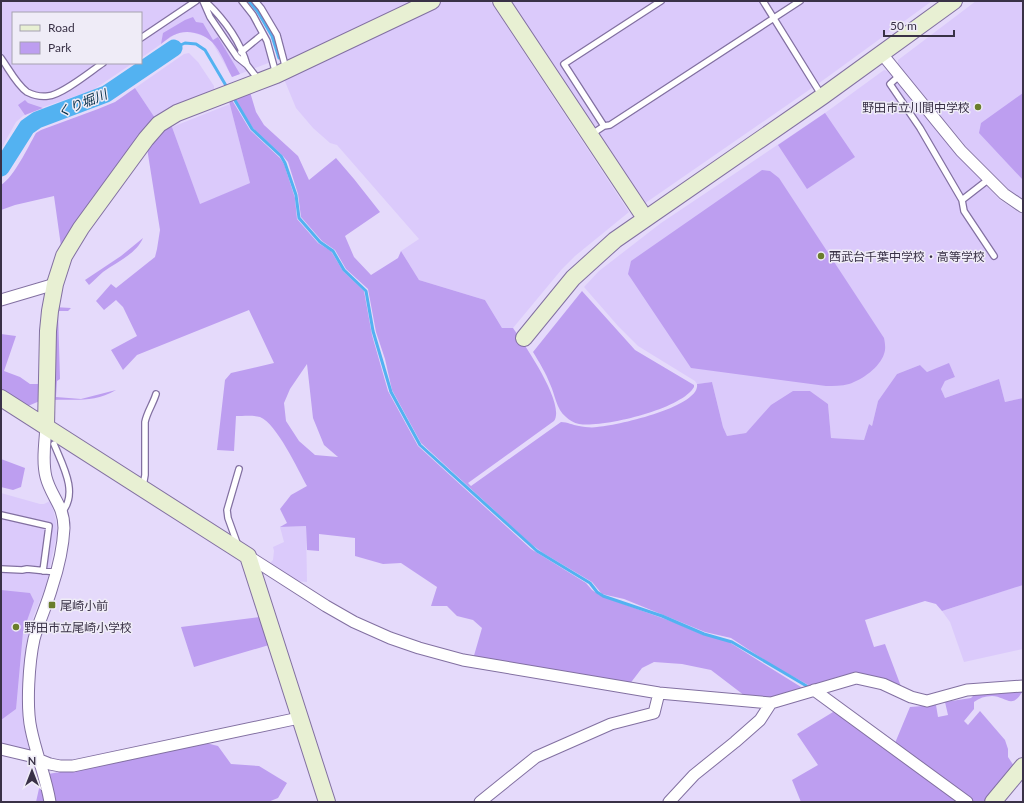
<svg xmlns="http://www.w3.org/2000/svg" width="1024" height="803" font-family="Lato,'Noto Sans JP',sans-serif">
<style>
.built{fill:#dbcafb}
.green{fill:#bd9ef0;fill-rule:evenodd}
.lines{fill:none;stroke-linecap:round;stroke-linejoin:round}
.stream{stroke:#53b2f1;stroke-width:3}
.river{stroke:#53b2f1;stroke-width:17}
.lane-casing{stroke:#8270a1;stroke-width:8}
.street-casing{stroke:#8270a1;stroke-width:13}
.secondary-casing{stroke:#8270a1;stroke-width:18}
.lane{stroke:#fff;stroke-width:5.5}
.street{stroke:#fff;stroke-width:11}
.secondary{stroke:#e8f0d3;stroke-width:16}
.poi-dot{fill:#6a7d2c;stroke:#efecf7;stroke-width:1.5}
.labels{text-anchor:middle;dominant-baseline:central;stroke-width:3;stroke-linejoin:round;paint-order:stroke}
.poi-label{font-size:12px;fill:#393146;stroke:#efecf7;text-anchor:start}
.water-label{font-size:13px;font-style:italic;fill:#022c45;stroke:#efecf7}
</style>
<rect width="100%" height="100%" fill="#e5dafb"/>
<path class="built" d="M1,1h245l22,33 8,26 -44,17 -20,-35 -6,-5 -15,-5h-9l-8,3 -33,23v-45h-128v50h120l-40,27 -58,20 -12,6 -7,6 -15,27z
M259,1h157l-125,60 -4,-3 -7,-26 -16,-25z
M444,1h46l139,211 -54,44 -13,13 -49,59h-11l-17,-28 -66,-20 -18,-29 18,-12 -82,-94 -7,-2 -17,-15 -17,-20 -12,-29z
M511,1h421l-110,80 -178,123z
M976,1h47v198l-14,-9 -41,-41 -70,-85v-4z
M189,53l9,9 16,24v4l-36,14 -23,14 -20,-30 49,-34z
M884,70l4,1 78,93 34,36 23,15v183l-18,4 -6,-23 -54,19 -4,-9 4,-8 10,-4 -6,-13 -22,8 -7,-7 -23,9 -19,27 -6,25 -3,-2 -5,16 -33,-2 -3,-34 -18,-13 -53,30 -11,12 -19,3 -4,-9 -11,-45 -15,2 -2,-3 -57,-35 -20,-20 -34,-39 15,-16 62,-48 164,-110z
M230,104l20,79 -50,22 -28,-78z
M1,493l39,11h4l6,-3 3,8 3,12 1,12 -11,53 -12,29 -7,24 -5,58 2,29 5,23 -2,2 -26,-6z
M306,526l1,56 -12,-1 -26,-17 4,-4 1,-9 -1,-4 11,-5 -4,-15z
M1022,585l1,7v57l-59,13 -14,-40 -8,-11z"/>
<path class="green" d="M193,17l3,5 7,1 10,17 5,-3 22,37 -8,3c-6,-11 -11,-26 -20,-35 -10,-10 -27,-13 -38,-7 -5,2 -9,6 -13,9l2,-11 22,-13z
M135,88l20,30 -85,113 -9,15 -7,-50 -39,9 -14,5v-25c13,-8 27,-38 35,-52l5,-3 57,-21 17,-7z
M250,92l6,20 8,13 34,31 11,24 27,-22 18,21 26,33 -35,24 9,21 17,18 27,-17 3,-7 18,29 66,20 17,28h11c11,16 53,76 41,93l-86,62 3,3 90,-64c7,0 11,3 18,4 5,1 13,2 18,1 18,-1 104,-20 100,-43l15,-2 11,45 4,9 19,-3 25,-28 22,-14h17l18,13 3,34 33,2 5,-16 3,2 6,-25 19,-27 23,-9 7,7 22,-9 6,14 -10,4 -4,8 4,9 54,-19 6,23 18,-4v187l-81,26 -6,-7 -11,-3 -60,19 9,27 11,-3 17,45 -49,-15 -15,3 -26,10 -40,-22 -41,-27 -26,-6 -81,-33 -22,-5 -10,-12 -49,-29 -12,-9 -110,-101 -29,-53 -7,-31 -9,-27 -8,-43 -22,-20 -11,-19 -13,-9 -21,-24 -3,-23 -10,-32 -5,-6 -30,-28 -19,-30z
M1023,93v87l-44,-47 2,-10z
M25,100l3,3 15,5 -18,7 -7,-10z
M232,100l18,30 30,28 4,6 11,34 2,21 21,24 13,8 12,20 21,20 8,44 16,56 30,55 113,103 55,34 6,7 9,6 75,27 25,11 28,8 72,45 7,2 -34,10h-25l-38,-29 -29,-6 -28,-2 -12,6 -13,17 -156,-26 9,-31 -9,-8 -16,-4 -10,-10h-16l6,-19 -36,-24 -18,1 -28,-8v-18l-36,-4v17l-12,-1 -1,-24 -26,1 7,-4 -7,-14 11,-14 16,-9c-9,-16 -30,-62 -47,-69 -6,-2 -17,-1 -24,-1l-2,35 -17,-1 8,-70 6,-7 43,-10 -25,-53 -112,45 -14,15 -12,-20 26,-14 -14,-29 -7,-7 -12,10 -8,-9 15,-17 5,4 39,-31 2,-8 3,-19 -13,-82 17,-20 8,-1 28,77 50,-21 -21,-82zM307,364l6,54 11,27 14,12 -23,-2 -16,-14 -13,-20 -2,-18 6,-14z
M825,113l30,44 -48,32 -29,-44z
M762,170l8,1 9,7 105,160c1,5 2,11 0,16 -4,13 -22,26 -35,30 -7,2 -16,2 -23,2l-135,-18 -63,-94 3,-13z
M143,238c-7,16 -26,24 -40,34 -5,4 -9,9 -14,13l-4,-5 36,-24z
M582,291l53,59 59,35v2c-12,22 -91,41 -115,37 -5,-1 -10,-4 -13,-7 -10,-8 -11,-23 -16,-33 -4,-11 -11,-22 -17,-32z
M54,307l17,1 -3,3h-10l2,68 -3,2 -1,16 25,2 35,-9c-22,13 -39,9 -63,10z
M1,334l15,2 -12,35 16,6 10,7h11l1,16 -14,6 -5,-4 -4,2 -18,-11z
M1,459l24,9 -4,19 -8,3 -12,-3z
M1,590l29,3 4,8 -11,31 -7,77 -15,11z
M260,617l9,28 -75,22 -13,-40z
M1022,692c-10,18 -17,4 -30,4 -7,0 -13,2 -18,6v7l-10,12 4,4 12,-14 25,29 3,9v8l6,9 -30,36h-13l-76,-59 15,-36 26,-2 2,12 10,-2 -3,-13 26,-4 5,-5z
M838,709l126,93h-163l-9,-22 26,-15 -21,-31z
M206,743l12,3 13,18 28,2 28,17 -9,15 -10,4h-232l6,-27 18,-3 12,-11z"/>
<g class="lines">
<path class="stream" d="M249,1l9,11 14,24 7,22
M174,48l11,-5 11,1 9,6 23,39
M233,97l19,32 29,27 4,7 11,32 3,23 21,24 13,9 11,19 22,21 7,40 18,61 29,53 117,106 53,32 7,9 6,4 59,20 42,18 28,8 78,46"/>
<path class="river" d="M1,168l26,-41 10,-7 69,-26 68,-46"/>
<g class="lane-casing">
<path id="lane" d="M203,1l7,16 27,40 10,8 11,14
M205,1c18,17 35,40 42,64
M242,1l11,14 14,26 9,33
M255,1l6,7 16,27 9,34
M763,1l59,95
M141,38l55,-37
M241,52l22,-18
M1,58c8,11 15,26 26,34 6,3 14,5 21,4 14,-1 43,-25 55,-33
M899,76l-9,8 30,44 42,72 2,11 30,45
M604,126l-40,-62 97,-63
M592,134l12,-8 6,-1 190,-124
M962,200l27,-21
M54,444c8,20 25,49 8,68
M143,486l2,-11v-53c2,-10 8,-18 11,-28
M1,515l48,11 -6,45
M237,543l-9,-25 -1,-8 12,-41
M1,569l21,1 5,-1 30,3"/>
</g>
<g class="street-casing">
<path id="street" d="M882,54l79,97 43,43 19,13
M1,300l54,-16
M46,426c-1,17 -4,35 0,51 5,20 18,28 18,51 -1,20 -6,41 -12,59 -5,18 -13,34 -18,52 -5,23 -8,67 -3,90 5,25 15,48 19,73
M248,556l78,50 28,16 36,16 29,10 44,12 196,33 112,10 85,-25 27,6 28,13 16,4 40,-11 56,-4
M814,690l153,112
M1,749l29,7 20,8 10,2h13l226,-48
M480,802l56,-45 75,-33 43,-11 5,-20
M669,802l25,-27 41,-33 25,-22 11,-17"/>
</g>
<g class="secondary-casing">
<path id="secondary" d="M501,1l144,217
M524,338l49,-60 42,-38 208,-144 131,-95
M1,398l247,158 79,246
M46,426l2,-95 2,-20 5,-27 9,-28 17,-28 65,-89 13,-15 18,-11 99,-38 156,-74
M993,802l30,-36"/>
</g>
<use href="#lane" class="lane"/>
<use href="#street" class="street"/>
<use href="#secondary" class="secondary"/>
</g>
<g class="poi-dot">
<circle cx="978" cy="107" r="4"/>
<circle cx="821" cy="256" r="4"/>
<rect x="48" y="601" width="8" height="8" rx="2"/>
<circle cx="16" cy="627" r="4"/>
</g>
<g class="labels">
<g class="poi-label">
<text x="970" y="107" text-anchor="end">野田市立川間中学校</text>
<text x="829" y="256">西武台千葉中学校・高等学校</text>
<text x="60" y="605">尾崎小前</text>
<text x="24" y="627">野田市立尾崎小学校</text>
</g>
<g class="water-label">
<text transform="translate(82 103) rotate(-22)">くり堀川</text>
</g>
</g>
<rect width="1024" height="803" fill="none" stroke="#393146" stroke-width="4"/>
<rect x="12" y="12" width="130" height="52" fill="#efecf7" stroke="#a6a1b0"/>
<rect x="20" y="25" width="20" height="6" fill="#e8f0d3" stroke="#a6a1b0"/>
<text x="48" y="32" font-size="12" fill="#393146">Road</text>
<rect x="20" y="42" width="20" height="12" fill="#bd9ef0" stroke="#a6a1b0"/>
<text x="48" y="52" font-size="12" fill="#393146">Park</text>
<g transform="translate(32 771)" stroke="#efecf7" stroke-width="3" paint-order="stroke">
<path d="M0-3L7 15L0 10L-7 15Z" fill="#393146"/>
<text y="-6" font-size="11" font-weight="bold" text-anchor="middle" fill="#393146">N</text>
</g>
<path d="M884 30v6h70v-6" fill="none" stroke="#393146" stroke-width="2"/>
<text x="890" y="30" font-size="12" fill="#393146" stroke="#efecf7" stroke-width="3" paint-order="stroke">50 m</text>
</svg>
